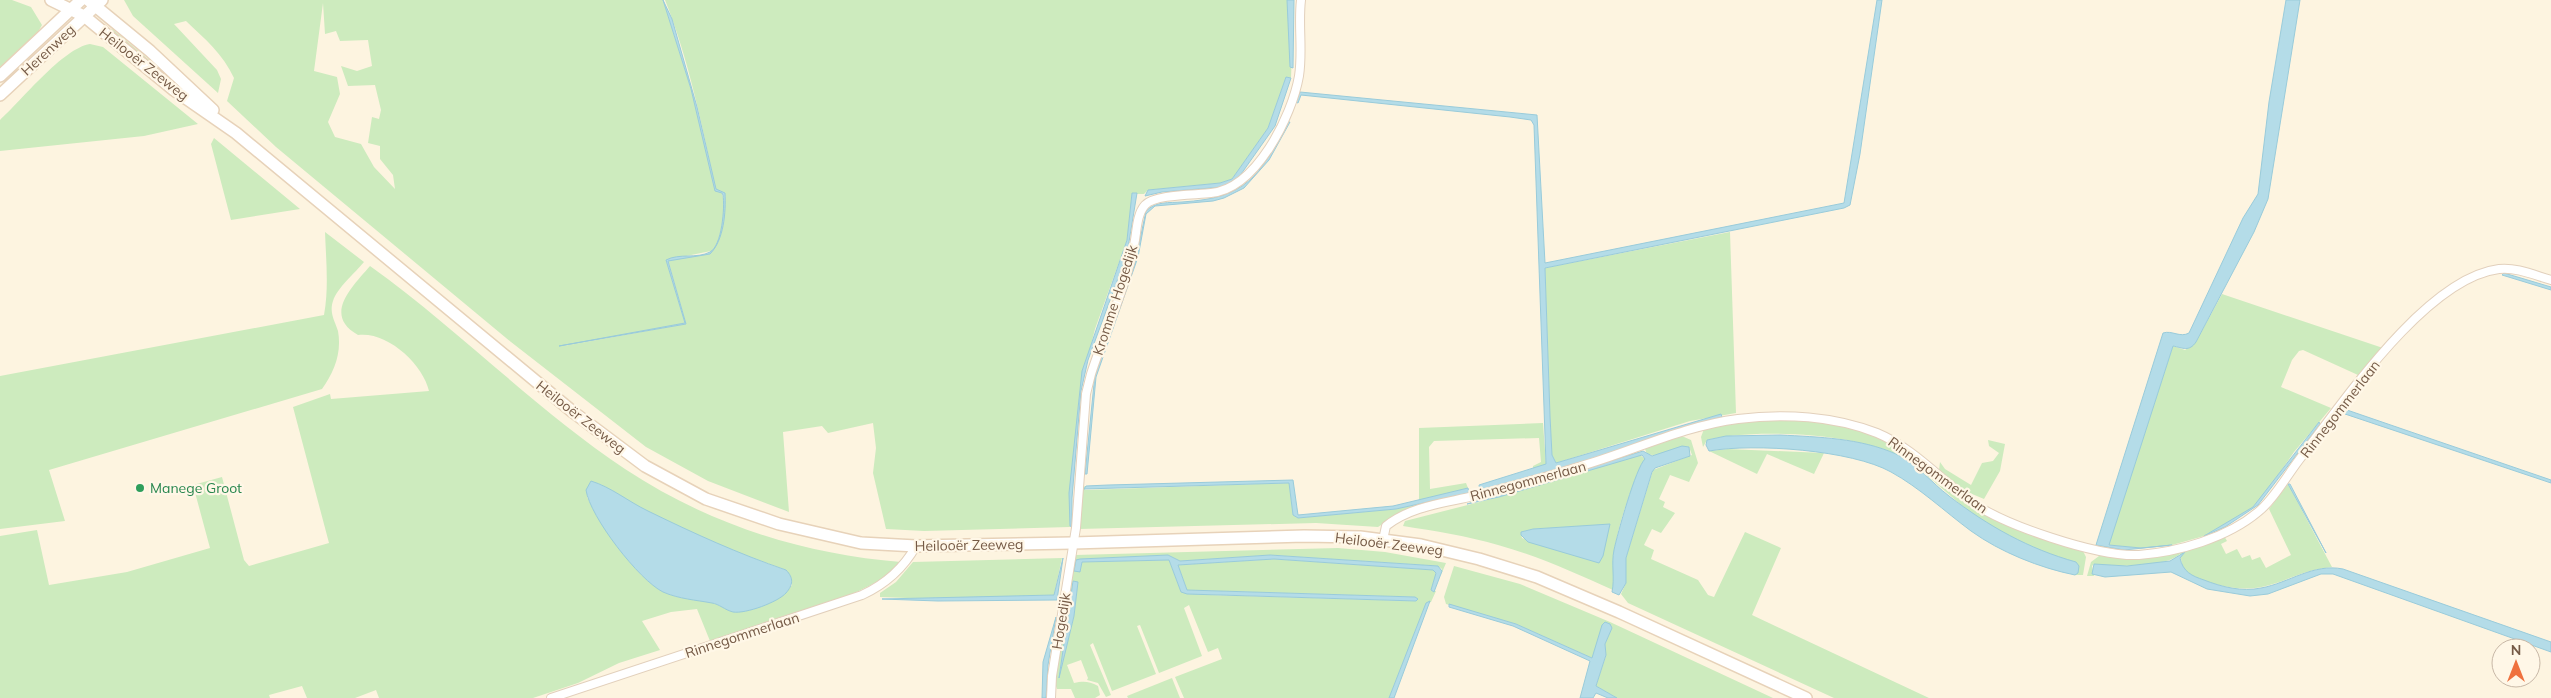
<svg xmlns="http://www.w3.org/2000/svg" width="2551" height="698" font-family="Mulish,sans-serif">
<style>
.green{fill:#cdebbe;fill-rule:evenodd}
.water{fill:#b4dce8;stroke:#99cbda}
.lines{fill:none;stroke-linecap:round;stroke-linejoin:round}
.street-casing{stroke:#e2d0bc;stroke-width:10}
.secondary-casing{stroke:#e7d2b9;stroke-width:14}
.street{stroke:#fff;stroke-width:8}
.secondary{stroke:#fff;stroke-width:11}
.leisure-dot{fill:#2e9e5b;stroke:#fff7e7;stroke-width:2}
.labels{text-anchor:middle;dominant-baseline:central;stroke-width:4.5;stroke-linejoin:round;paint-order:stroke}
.street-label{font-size:14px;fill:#755a46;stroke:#fff7e7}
.leisure-label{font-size:14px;fill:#27864d;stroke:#fff7e7;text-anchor:start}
</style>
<rect width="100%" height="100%" fill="#fdf4e0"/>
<path class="green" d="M0,0h12l19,7 11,18 -4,7 -38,38z
M124,0h539l28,89 24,101 7,3 2,9 1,-9 -9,-3c-14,-64 -27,-130 -51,-190h629l-3,78 -5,-1 -18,51 -36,51 -12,4 -72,7 -4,4h-12l-5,46 -32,89 -12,48 -5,30 -8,120 -146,4 -38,-2 -13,-56 3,-25 -3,-25 -45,10 -6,-7 -39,6 6,80 -81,-31 -62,-34 -135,-105 -235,-195 -49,-46 7,-23c-11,-24 -29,-39 -48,-57l-12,3 43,46 4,9 -3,14 -85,-77zM323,3l2,31 11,-3 4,10 28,-1 4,26 -15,5 -16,-5 7,20 27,-1 6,25 -2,9 -7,-2 -4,26 12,3v13l13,16 2,14 -21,-22 -13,-23 -26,-7 -7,-15 12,-28 -3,-17 -23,-6zM711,251l-1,3 -42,6 18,64 -123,22 122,-23 -19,-63z
M112,29l95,79 -1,2 -97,-77z
M90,44l13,3 95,77 -54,12 -144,15v-31c21,-19 63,-72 90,-76z
M214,138l86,71 -69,11 -20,-76z
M325,232l39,30c-9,11 -27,26 -31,39 -4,12 2,20 5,30 4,22 -4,41 -16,58l-273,81 16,51 -65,8v-153l324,-61c5,-27 2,-55 1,-83z
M1730,232l6,181 -46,8 -134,42 -4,-8 -2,-39 -5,-148z
M370,266c88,63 164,142 255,203 83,55 177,85 276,93 -22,34 -149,64 -191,79l-13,-32 -26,3 -29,9 18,29 -41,13 -41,20 -45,15h-154l-3,-8 -21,8h-48l-5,-12 -33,9 1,3h-270v-162l37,-6 12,55 78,-13 83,-24 -17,-63 29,-8 22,83 5,6 80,-23 -36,-136 37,-13 1,5 98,-8c-6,-27 -42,-60 -71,-56 -36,-20 -5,-49 12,-69zM600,484c55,38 123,64 186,86l6,15 -8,10 -50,17c-8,-2 -14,-7 -21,-9 -17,-5 -34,-3 -49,-11 -28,-13 -63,-68 -77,-95z
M2222,294l161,54 -25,27 -55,-25 -4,1 -7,9 -11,27 50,21 -37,44 -28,41 -13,14 -15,10 -34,19 -32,9 -31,3 -33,-3 65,-199 12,4 11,-8z
M1796,419l54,7 22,8 36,18 53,46 121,51 4,8 -3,18h-8l1,-13c-33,-9 -68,-23 -97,-43 -27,-19 -51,-47 -81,-63 -40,-23 -147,-28 -191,-16l-4,7 -2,-10 3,-8 37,-8z
M1543,423l3,41 -13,6v-4l8,-4 -2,-24 -105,3 -5,6 1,42 36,-6 2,5 -49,13v-73z
M1676,437h8l7,3 7,23 -9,19 -19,-7 -11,24 6,3 -2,5 12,6 -14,20 -9,-4 -8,16 10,5 -3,9 47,21 10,15 6,2 31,-65 36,16 -29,67 177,83h-95l-206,-95 -7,-9 5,-11v-25l27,-88 39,-15 -3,-8c-14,-2 -29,12 -42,7l-2,-5z
M1988,440l17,4 -5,27 -16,28 -19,-8 -26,-21 1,-8 5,7 26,16 11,-22 11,-2 6,-8 -10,-7z
M1728,449l96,4 -10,21 -47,-20 -10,20 -48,-23z
M1640,455l5,4c-14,28 -26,62 -31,93 -2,13 3,26 -1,38 -38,-17 -75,-34 -115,-45 -31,-9 -63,-14 -95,-19l2,-5 94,-24zM1609,525l-65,21 -22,-8 -1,-6 12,-3z
M1289,483l4,32 5,3 98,-9 73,-16 -70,20 -21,14 -62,-4 -237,6 3,-42 4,-1 -1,4z
M2288,484l44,83c-48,5 -62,32 -117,17 -12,-3 -23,-7 -32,-15l-3,-15c-15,14 -66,13 -86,10l-2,2 2,10h-7l4,-14 8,-6 30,1 94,-23 4,7 -6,3 5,10 11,-5 5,9 8,-3 2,5 8,-3 6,11 25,-13 -22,-46z
M1338,548l47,4 61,11 -5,12 1,-6 -4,-3 -168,-11 -90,6 -12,-6 -91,5 3,11 2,-9 87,-2 12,32 29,3 206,6 -1,-4 -228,-7 -9,-25 96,-6 160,11 2,5 -5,15 5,1 -5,11 -5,2 -37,94h-205l-9,-21 47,-18 -4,-11 -10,4 -19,-47 -5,3 18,48 -43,17 -19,-48 -3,1 19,48 -44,17 -19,-48 -3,2 21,50 -5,2 -8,-14 -11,-3 1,-2 -7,-18 -14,5 7,18c9,-2 15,-2 24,3l2,9 -5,3h-20l-4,-9h-14l-2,-6 20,-128zM1073,582h5l-4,34 -15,61z
M1062,558l-8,37 -120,4 -54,-2v-4l16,-11 17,-20z
M1454,566l66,18 90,38 163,76h-156l-21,-12 10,-30 -1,-12 7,-16 -20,30 -76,-34 -70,-20 -2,-7z
M1172,678l8,20h-52l-1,-2z"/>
<path class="water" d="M663,0l9,19 25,88 19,82 9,4c1,19 -1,47 -15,61l-42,7 18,63 -127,22 126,-23 -19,-63c13,-7 31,-1 44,-8 12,-6 15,-45 13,-57l-1,-2 -7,-2 -24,-102z
M1287,0h7l-1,68 -3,-1z
M1877,0h5l-22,154 -10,51 -6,3 -299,60 5,148 2,39 4,8 165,-49 1,3c-37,9 -70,23 -106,34 -45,15 -90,28 -136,40l-1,-6 67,-21 -12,-339 -3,-5 -21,-3 -209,-22 -3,8 -3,-1 5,-10 237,23 8,148 299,-60z
M2286,0h14l-32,199 -14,33 -58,110c-7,10 -13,6 -23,4l-64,199 32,3 31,-3 -48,5 -28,-5 67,-212c9,-3 17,5 26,0l54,-115 15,-24 11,-92z
M1286,77l5,1 -16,48 -36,51 -16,10 -61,5 -17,4 3,-6 72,-7 12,-4 36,-51z
M1288,122h2l-21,38 -25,28 -20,10 -11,3 -58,5 -9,8 -8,43 -42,120 -9,97h-2l10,-100 40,-111 11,-52c10,-10 23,-8 36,-9 65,-4 77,-25 106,-80z
M1132,193h5l-10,61 -39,106 -7,31 -9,107v29l-2,-1 -1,-33 13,-122 45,-131z
M2504,273l47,14v3l-49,-15z
M2347,410l204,70v3l-206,-69z
M2319,422l1,2 -62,81 -33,22 -21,9 49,-29z
M1780,435c39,2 80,3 116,19 20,9 36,29 53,42 39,30 80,53 127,66l3,4 -1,7 -3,2c-35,-7 -75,-23 -104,-44 -27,-20 -51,-43 -80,-59 -39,-22 -137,-29 -182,-21l-3,-6 1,-5 19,-4z
M1682,446l7,1 1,9 -35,12 -3,4 -26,86v25l-7,12 -7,-3c3,-14 -1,-28 2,-42 3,-15 22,-83 31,-91l-3,-4 -143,42 -32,7 176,-53 9,5z
M1293,480l5,35 95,-9 75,-18 1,5 -73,16 -98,9 -5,-3 -4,-32 -205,6 2,-3 22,-1z
M591,481c20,6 38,21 57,30 45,22 91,43 138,59 8,8 7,15 0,23 -8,9 -40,21 -53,19 -8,-2 -14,-8 -21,-9 -16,-3 -33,-4 -49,-11 -24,-12 -73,-75 -77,-102z
M2288,484h2l36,69z
M1610,524l-7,32 -4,7 -71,-21 -7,-7v-3l12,-3z
M2185,552l-5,6c3,14 12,18 24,22 18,7 38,12 57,8 28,-5 52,-25 82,-19l208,73v10l-218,-78h-12l-53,20 -18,2 -43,-7 -36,-17 -66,5 -13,-3 2,-10 33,2 43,-5z
M1168,555l12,6 90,-6 168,11 4,5 -8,21 -3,-2 5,-17 -3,-3 -159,-11 -96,6 9,25 228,7 3,2 -2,2 -229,-7 -6,-2 -12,-32 -87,2 -2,10 -6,-1 2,-11 4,-1z
M1063,558l-6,42 -119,1 -56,-2 172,-4z
M1073,581l5,1 -4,34 -15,62z
M1430,601l-36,97h-5l37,-95z
M1449,604l67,20 76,34 10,-33 3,-3 5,2 2,4 -7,16 1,11 -10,31 21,12h-9l-12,-5 -3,5h-13l10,-37 -77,-35 -64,-19z
M1056,617l-8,48 -2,33h-4l1,-36z"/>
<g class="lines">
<g class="street-casing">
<path id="street" d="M1383,540l3,-14c25,-20 59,-23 88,-30 35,-9 70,-18 104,-29 53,-15 105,-41 160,-48 46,-6 96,-3 139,14 36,15 61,44 92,67 33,25 129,57 170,55 39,-3 88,-17 119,-43 16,-13 28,-35 41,-52 43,-56 127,-182 200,-191 17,-2 35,6 52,11
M551,698l311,-103c24,-11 41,-26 54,-49
M1051,698l1,-22 24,-148 10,-134 5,-20c13,-41 35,-86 43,-129 3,-12 2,-30 11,-40 10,-11 51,-10 66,-12 45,-4 81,-77 88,-117 4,-25 -1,-51 2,-76"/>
</g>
<g class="secondary-casing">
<path id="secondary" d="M51,0l33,16 90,74 62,43 337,279 72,54 61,33 73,25 82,19 55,3 157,-3 231,-7 56,1 61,8 58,14 58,18 82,35 187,86
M88,0l62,51 63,59
M0,76l81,-76
M0,95l102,-95"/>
</g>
<use href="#street" class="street"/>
<use href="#secondary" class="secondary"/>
</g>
<circle class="leisure-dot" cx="140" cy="488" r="5"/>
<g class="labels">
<g class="street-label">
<text transform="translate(48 50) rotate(-43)">Herenweg</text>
<text transform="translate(144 64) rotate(38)">Heilooër Zeeweg</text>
<text transform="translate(1115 300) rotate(-72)">Kromme Hogedijk</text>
<text transform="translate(2340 409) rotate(-52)">Rinnegommerlaan</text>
<text transform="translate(581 417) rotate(38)">Heilooër Zeeweg</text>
<text transform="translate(1938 475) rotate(36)">Rinnegommerlaan</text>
<text transform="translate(1528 481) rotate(-15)">Rinnegommerlaan</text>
<text transform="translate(1389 544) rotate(7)">Heilooër Zeeweg</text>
<text transform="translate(969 545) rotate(-1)">Heilooër Zeeweg</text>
<text transform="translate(1061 621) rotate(-81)">Hogedijk</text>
<text transform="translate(742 635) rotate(-18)">Rinnegommerlaan</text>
</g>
<g class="leisure-label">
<text x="150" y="488">Manege Groot</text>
</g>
</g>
<g transform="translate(2516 663)"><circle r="24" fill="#fff7e7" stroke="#c8b8a7"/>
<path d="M0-4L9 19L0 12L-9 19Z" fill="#ef713e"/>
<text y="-8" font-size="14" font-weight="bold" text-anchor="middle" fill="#755a46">N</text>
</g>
</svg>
